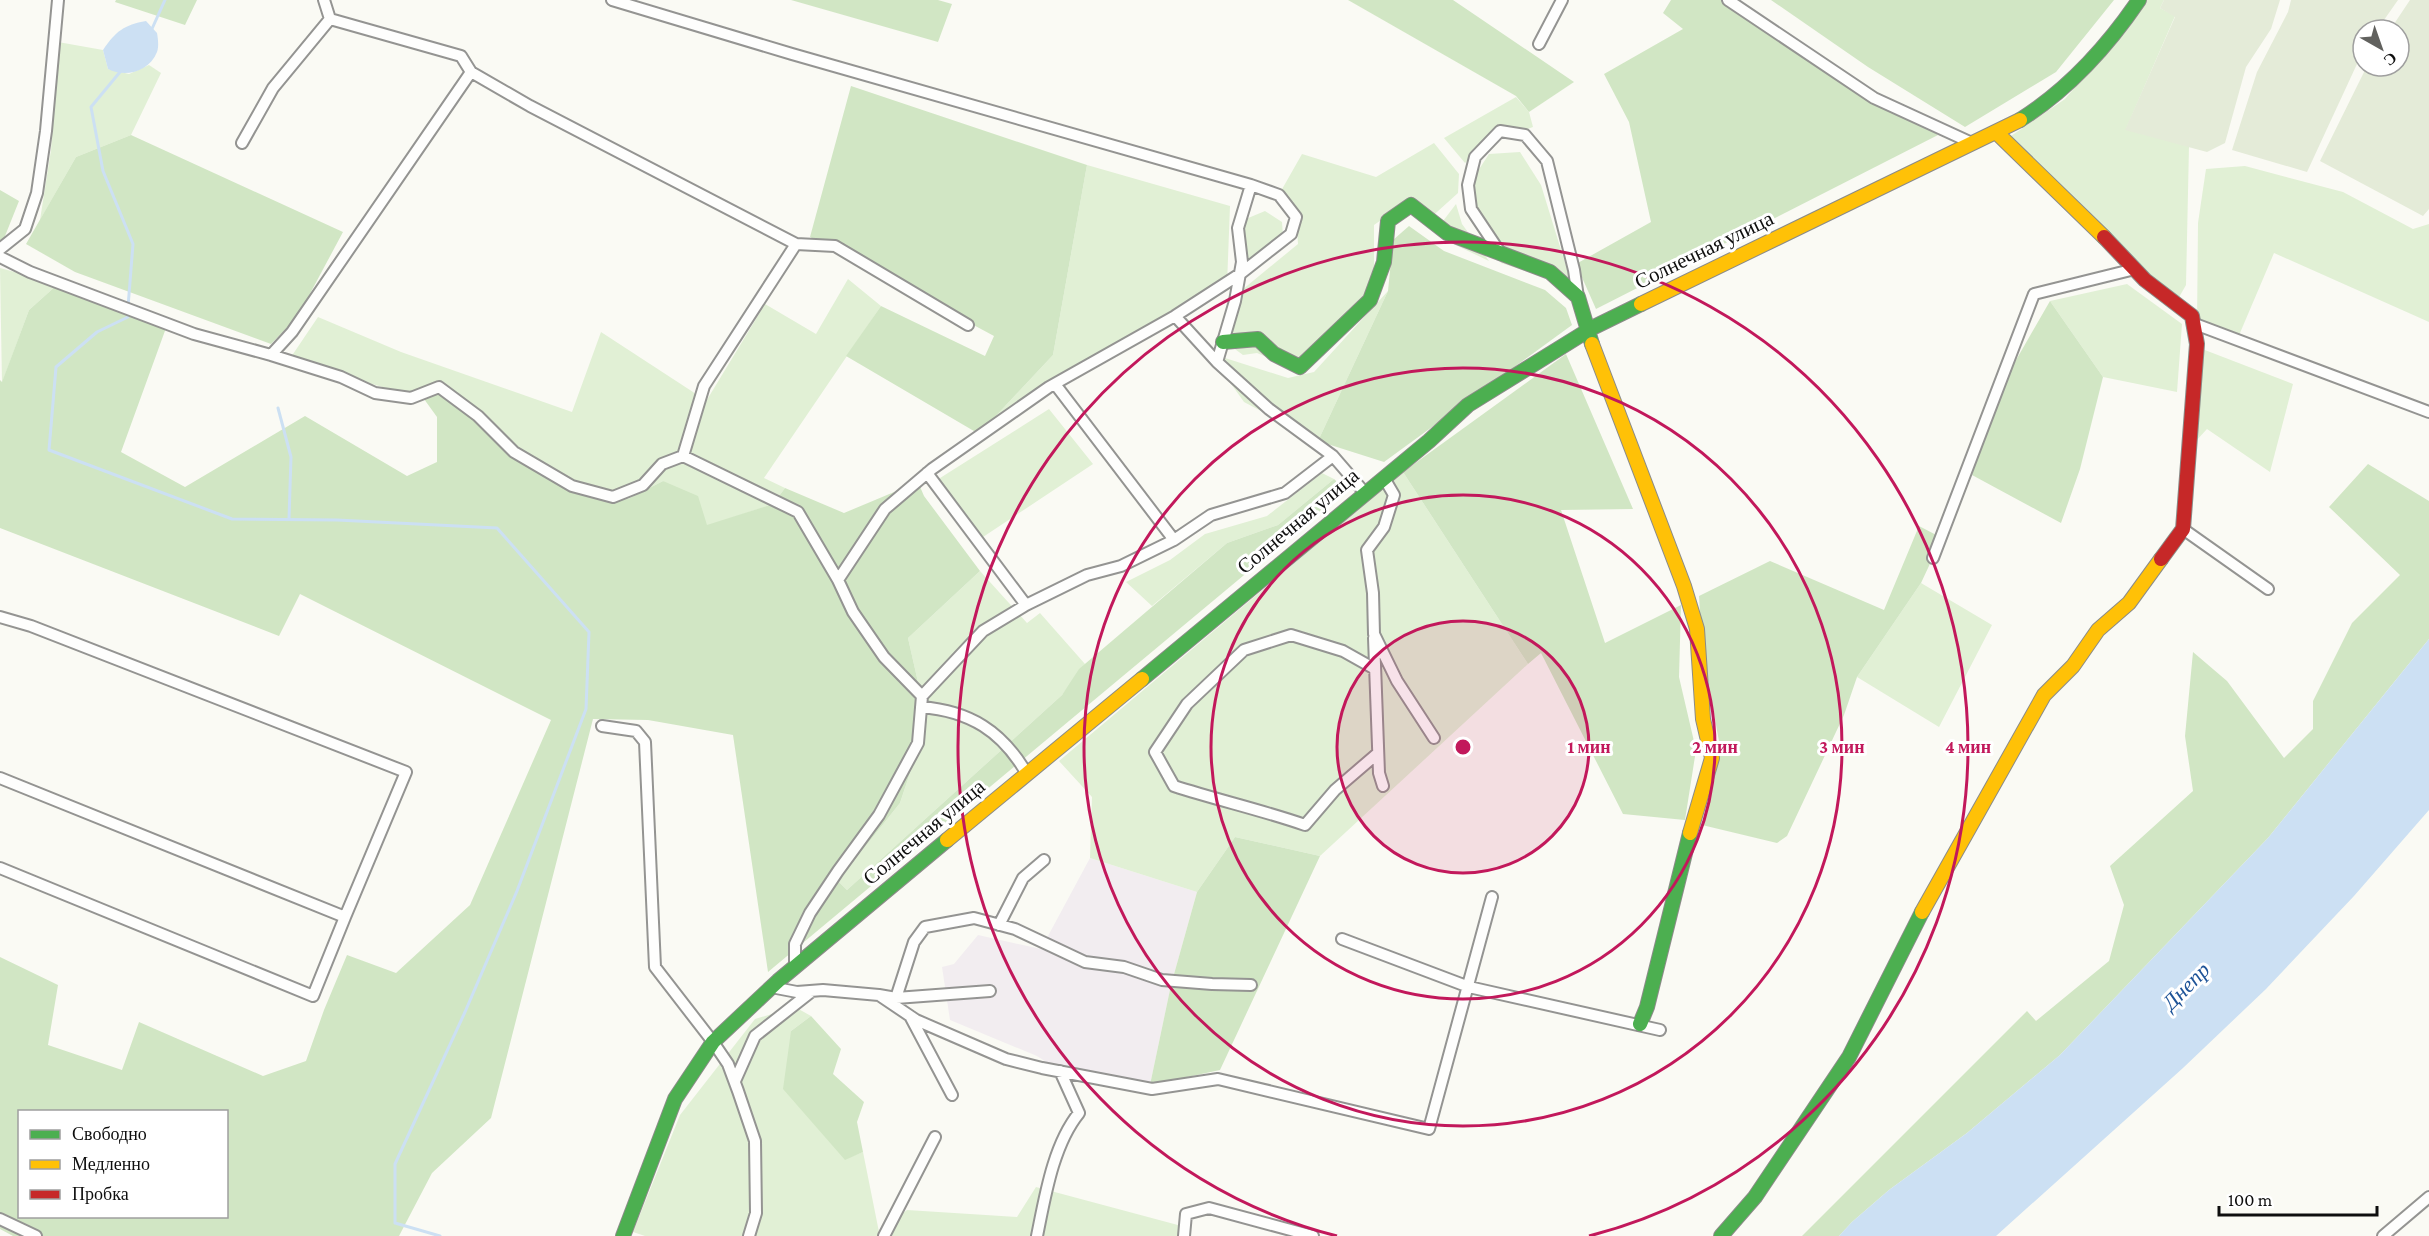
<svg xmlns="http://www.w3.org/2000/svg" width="2429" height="1236" font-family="'Crimson Pro',serif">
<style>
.industrial{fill:#f2edf0}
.green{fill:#e1f0d5}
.forest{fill:#d1e6c4;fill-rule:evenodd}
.cemetery{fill:#e4ebd8}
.water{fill:#cce0f3}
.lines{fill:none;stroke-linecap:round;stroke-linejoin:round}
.stream{stroke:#cce0f3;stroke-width:3}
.street-casing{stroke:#949492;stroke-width:14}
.fast-casing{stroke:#8b8b88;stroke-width:16}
.slow-casing{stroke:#8b8b88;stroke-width:16}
.jam-casing{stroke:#8b8b88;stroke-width:16}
.street{stroke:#fefefd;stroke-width:10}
.fast{stroke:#4caf50;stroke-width:14}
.slow{stroke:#ffc107;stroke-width:14}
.jam{stroke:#c62828;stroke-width:14}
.ring{fill:none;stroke:#c2185b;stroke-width:3}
.labels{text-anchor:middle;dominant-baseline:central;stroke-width:6;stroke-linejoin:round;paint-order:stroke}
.street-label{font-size:21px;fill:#0e0e0e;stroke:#fff}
.water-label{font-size:22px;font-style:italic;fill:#1f5498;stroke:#fff}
.centre{fill:#c2185b;stroke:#fff;stroke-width:3}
.ring-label{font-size:18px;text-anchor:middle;font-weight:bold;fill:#c2185b;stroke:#fff;stroke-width:6;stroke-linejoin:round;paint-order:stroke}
</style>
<rect width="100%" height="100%" fill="#fafaf4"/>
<path class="industrial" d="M1090,858l107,34 -26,93 -21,100 -90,-14 -23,-15 -87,-36 -8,-53 12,-3 24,-29 63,14z"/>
<path class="green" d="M2147,0h17l-4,8 15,8 -49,113 63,17 -3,139 -8,14 -42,-33 -128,-128 57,-39 66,-77z
M58,42l45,8 5,19 21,5 20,-9 12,8 -30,62 -55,22 -36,63 11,-70z
M1516,97l13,15 4,15 -48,17 -20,19 -21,-25z
M1434,143l25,31 -1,19 -31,28 -23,-17 -30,21v67l-83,75 -34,-14 -14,2 -15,-11 14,-54 56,-46 -2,-30 -15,-23 21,-37 74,23z
M1520,152l21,33 37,120 -22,-24 -55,-18 -31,-43v-37l19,-29z
M1087,165l143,41 -3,79 -248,149 74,-79z
M2245,166l98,26 70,37 16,-5v98l-155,-69 -37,87 -40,-15 1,-102 8,-54z
M1456,204l6,20 27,37 -42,-20 -7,-16z
M1265,211l17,11 1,14 -42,36v-51z
M0,268l58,16 -29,26 -27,73z
M848,279l33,27 -117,172 21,10 -12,16 -66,22 -44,-45 -35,18 -20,2 -95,-50 -77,-63 -12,11 -135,-39 29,-43 83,35 171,60 29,-80 92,60 12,11 60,-99 51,30z
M2127,284l55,40 -5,68 -74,-15 -53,-76z
M1388,291l-70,150 -74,-39 -22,-31 3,-13 63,20 26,-6z
M2197,347l96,37 -23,88 -63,-43 -12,13z
M1049,409l44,55 -119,79 -45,-58z
M1403,472l125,192 -208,192 -85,-19 -38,55 -107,-34 2,-61 -33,-36z
M1322,473l12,6 -56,46 -51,18 -75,63 -26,-24 44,-22 35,-26 62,-18z
M980,571l47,52 13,-10 45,51 -23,31 -215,195 -9,-9 62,-78 27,-81 -19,-84z
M1921,583l71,42 -53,102 -82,-50z
M795,1007l16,9 -20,15 54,128 18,-7 16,80 28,-22 110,7 19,-30 153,41 -1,8h-543l-12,-4 47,-117 75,-96z"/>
<path class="forest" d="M116,0h81l-12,25 -70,-23z
M791,0h147l14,4 -14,38z
M1348,0h105l121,82 -45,30 -13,-16z
M1671,0h59l208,135 -342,174 -20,-45 75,-42 -22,-100 -25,-48 79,-45 -20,-16z
M1771,0h343l-58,72 -91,55 -97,-60z
M851,86l236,79 -34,190 -74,79 -133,-78 35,-50 104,50 9,-20 -184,-99z
M131,135l212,97 -45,84 -27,28 -196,-72 -49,-28 50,-87z
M0,190l19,11 -16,40 -3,-1z
M1409,226l35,25 101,39 21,18 6,17 -188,137 -66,-21 70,-150 5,-51z
M58,284l108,44 -45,124 64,35 120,-71 102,60 30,-14v-45l-13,-18 12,-11 77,63 95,49 20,-1 35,-18 35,15 9,29 66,-21 12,-16 59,25 74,-31 6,14 56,75 -72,67 19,84 -27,81 -62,78 9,9 215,-195 17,-26 148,-126 51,-18 56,-46 12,11 -578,482 -35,-237 -85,-15 -55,-1 -102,399 -59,55 -33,63h-386l-13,-7v-272l58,28 -10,60 74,25 17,-48 124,54 43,-15 18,-51 23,-55 49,18 74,-68 81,-185 -251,-126 -21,42 -279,-108v-148l2,2 27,-72zM20,1112h206v104h-206z
M2050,301l53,76 -23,92 -19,54 -89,-48 28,-87z
M1566,354l67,155 -72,1 44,133 76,-38 -2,72 17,73 -11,70 -62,-6 -82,-161 -13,11 -125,-192z
M2368,464l61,37v138l-161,199 -208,217 -93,78 -78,57 -37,32 -13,14h-37l225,-225 9,10 73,-60 15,-56 -14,-39 83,-75 -8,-55 8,-84 34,29 57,77 29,-29v-28l39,-78 48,-48 -71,-68z
M1919,526l23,12 -21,45 -64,94 -13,38 -57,121 -10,7 -75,-18 18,-78 -18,-100 -3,-51 71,-35 114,49z
M1235,837l85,19 -100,214 -70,15 21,-100 26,-93z
M811,1016l30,33 -8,25 31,28 -7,20 6,30 -18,8 -62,-71 8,-58z"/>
<path class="cemetery" d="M2164,0h116l-9,29 -25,38 -21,76 -18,9 -82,-22 50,-113 -15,-9z
M2291,0h107l-21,30h-14v21l-56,121 -75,-22 25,-78 31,-60z
M2410,0h19v209l-6,7 -103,-55 47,-95h32v-36h-9z"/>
<path class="water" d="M146,21l11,12c1,5 2,14 0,19 -8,20 -32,26 -49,17l-5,-19c13,-19 21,-25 43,-29z
M2429,639v171l-75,86 -88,93 -83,79 -187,168h-157l13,-14 37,-32 78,-57 93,-78 208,-217z"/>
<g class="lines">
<path class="stream" d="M151,31l14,-31
M120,72l-29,35 12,64 30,73 -5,63
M128,313v4l-31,15 -41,35 -7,83 183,69 105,1 160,8 92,104 -3,77 -69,182 -52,121 -70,152v59l45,13
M278,408l13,49 -2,62"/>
<g class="street-casing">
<path id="street" d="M612,0l180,54 459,131 -13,43 4,34 -7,39 -18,61 52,47 64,47 32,37
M1728,0l146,98 98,45
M1539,44l23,-44
M471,72l59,34 266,138 39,2 133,79
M242,143l31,-55 57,-69
M796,244l-92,142 -21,70 115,56 40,68 47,-71 47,-40 117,-82 126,-71 65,-42 51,-40 5,-17 -17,-22 -28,-10
M0,249l25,-20 12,-36 9,-62 12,-131
M1501,254l-30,-45 -3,-24 7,-28 25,-26 25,4 22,26 27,109 4,27
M0,257l30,15 164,62 77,21 21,-23 179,-260 -10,-16 -131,-37 -6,-19
M1175,316l42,46
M2195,324l234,88
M271,355l70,22 34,16 36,5 28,-11 39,29 36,36 58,34 41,11 30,-12 19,-21 21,-8
M1055,384l119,156 37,-25 74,-22 48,-37
M927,473l99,132 61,-30 34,-9 53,-26
M1384,478l10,17 -10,32 -17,23 6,43 1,41 23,47 37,57
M2183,529l85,60
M1933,558l101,-264 101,-25
M838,580l15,32 31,45 38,39 61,-65 43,-26
M0,617l31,9 375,146 -61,145 -345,-139
M1374,638l5,135 4,13
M1375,669l-32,-18 -52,-16 -47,15 -57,54 -32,48 19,34c43,14 88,24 131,39l30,-35 43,-37
M921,707c49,4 81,24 106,67
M602,726l34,5 9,11 10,225 58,75 15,22 10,27 17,50 1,72 -7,23
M0,868l313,128 32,-79
M999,925l24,-47 21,-18
M1342,939l127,48 191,43
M795,967v-23l15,-31 28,-42 41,-56 39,-72 4,-47
M771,987l26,5 26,-2 56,5 17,3 94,-7
M879,995l37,25 90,39 36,9 110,21 66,-10 211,50 63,-232
M896,998l18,-56 11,-15 49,-9 41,11 70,33 39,5 38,13 50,4 39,1
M910,1016l42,79
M735,1081l20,-45 57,-45
M0,1219l36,17
M884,1236l51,-99
M1037,1236c8,-39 16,-91 42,-123l-19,-42
M1184,1236l2,-22 23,-6 104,28
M2383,1236l46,-39"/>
</g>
<g class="fast-casing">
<path id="fast" d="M2020,120c49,-31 87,-73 119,-120
M1223,342l35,-3 16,15 26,13 70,-67 14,-38 4,-41 23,-16 36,28 103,39 28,25 14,47
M1142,679l287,-238 39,-36 124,-77 49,-24
M1640,1024l7,-17 43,-174
M623,1236l52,-137 38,-57 65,-61 169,-141
M1721,1236l34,-39 94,-140 73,-145"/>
</g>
<g class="slow-casing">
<path id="slow" d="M1998,134l106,103
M1641,304l379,-184
M1592,344l92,242 13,43 6,90 9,39 -22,75
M947,840l195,-161
M1922,912l122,-217 29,-29 25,-36 31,-27 32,-44"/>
</g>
<g class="jam-casing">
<path id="jam" d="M2104,237l41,43 47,36 5,28 -14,185 -22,30"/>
</g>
<use href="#street" class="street"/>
<use href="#fast" class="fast"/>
<use href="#slow" class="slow"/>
<use href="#jam" class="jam"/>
</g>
<circle cx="1463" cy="747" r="126" fill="#c2185b" fill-opacity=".12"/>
<g class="ring">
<circle cx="1463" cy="747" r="126"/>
<circle cx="1463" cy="747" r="252"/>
<circle cx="1463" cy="747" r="379"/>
<path d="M1337 1236A505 505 0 1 1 1589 1236"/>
</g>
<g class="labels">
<g class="street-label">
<text transform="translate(1704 250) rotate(-26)">Солнечная улица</text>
<text transform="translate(1298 521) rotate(-40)">Солнечная улица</text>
<text transform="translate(924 832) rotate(-40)">Солнечная улица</text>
</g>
<g class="water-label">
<text transform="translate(2186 986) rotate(-45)">Днепр</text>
</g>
</g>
<circle cx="1463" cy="747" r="9" class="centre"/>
<g class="ring-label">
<text x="1589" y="753">1 мин</text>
<text x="1715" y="753">2 мин</text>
<text x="1842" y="753">3 мин</text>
<text x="1968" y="753">4 мин</text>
</g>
<rect x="18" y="1110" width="210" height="108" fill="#ffffff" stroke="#9f9f9f" stroke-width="1.5"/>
<rect x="30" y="1130" width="30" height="9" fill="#4caf50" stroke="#9f9f9f" stroke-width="1.5"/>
<text x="72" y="1140" font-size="18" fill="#0e0e0e">Свободно</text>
<rect x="30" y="1160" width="30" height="9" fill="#ffc107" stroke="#9f9f9f" stroke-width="1.5"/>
<text x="72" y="1170" font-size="18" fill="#0e0e0e">Медленно</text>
<rect x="30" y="1190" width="30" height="9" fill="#c62828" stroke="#9f9f9f" stroke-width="1.5"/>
<text x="72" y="1200" font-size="18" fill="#0e0e0e">Пробка</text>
<g transform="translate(2381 48) rotate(140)"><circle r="28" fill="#ffffff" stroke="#9f9f9f" stroke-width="1.5"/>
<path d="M0-4.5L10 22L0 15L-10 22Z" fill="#61615e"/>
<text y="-9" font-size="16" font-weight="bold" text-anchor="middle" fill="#0e0e0e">С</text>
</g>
<path d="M2219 1206v9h158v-9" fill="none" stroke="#0e0e0e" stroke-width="3"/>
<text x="2228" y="1206" font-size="18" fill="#0e0e0e" stroke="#ffffff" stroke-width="4.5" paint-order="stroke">100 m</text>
</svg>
